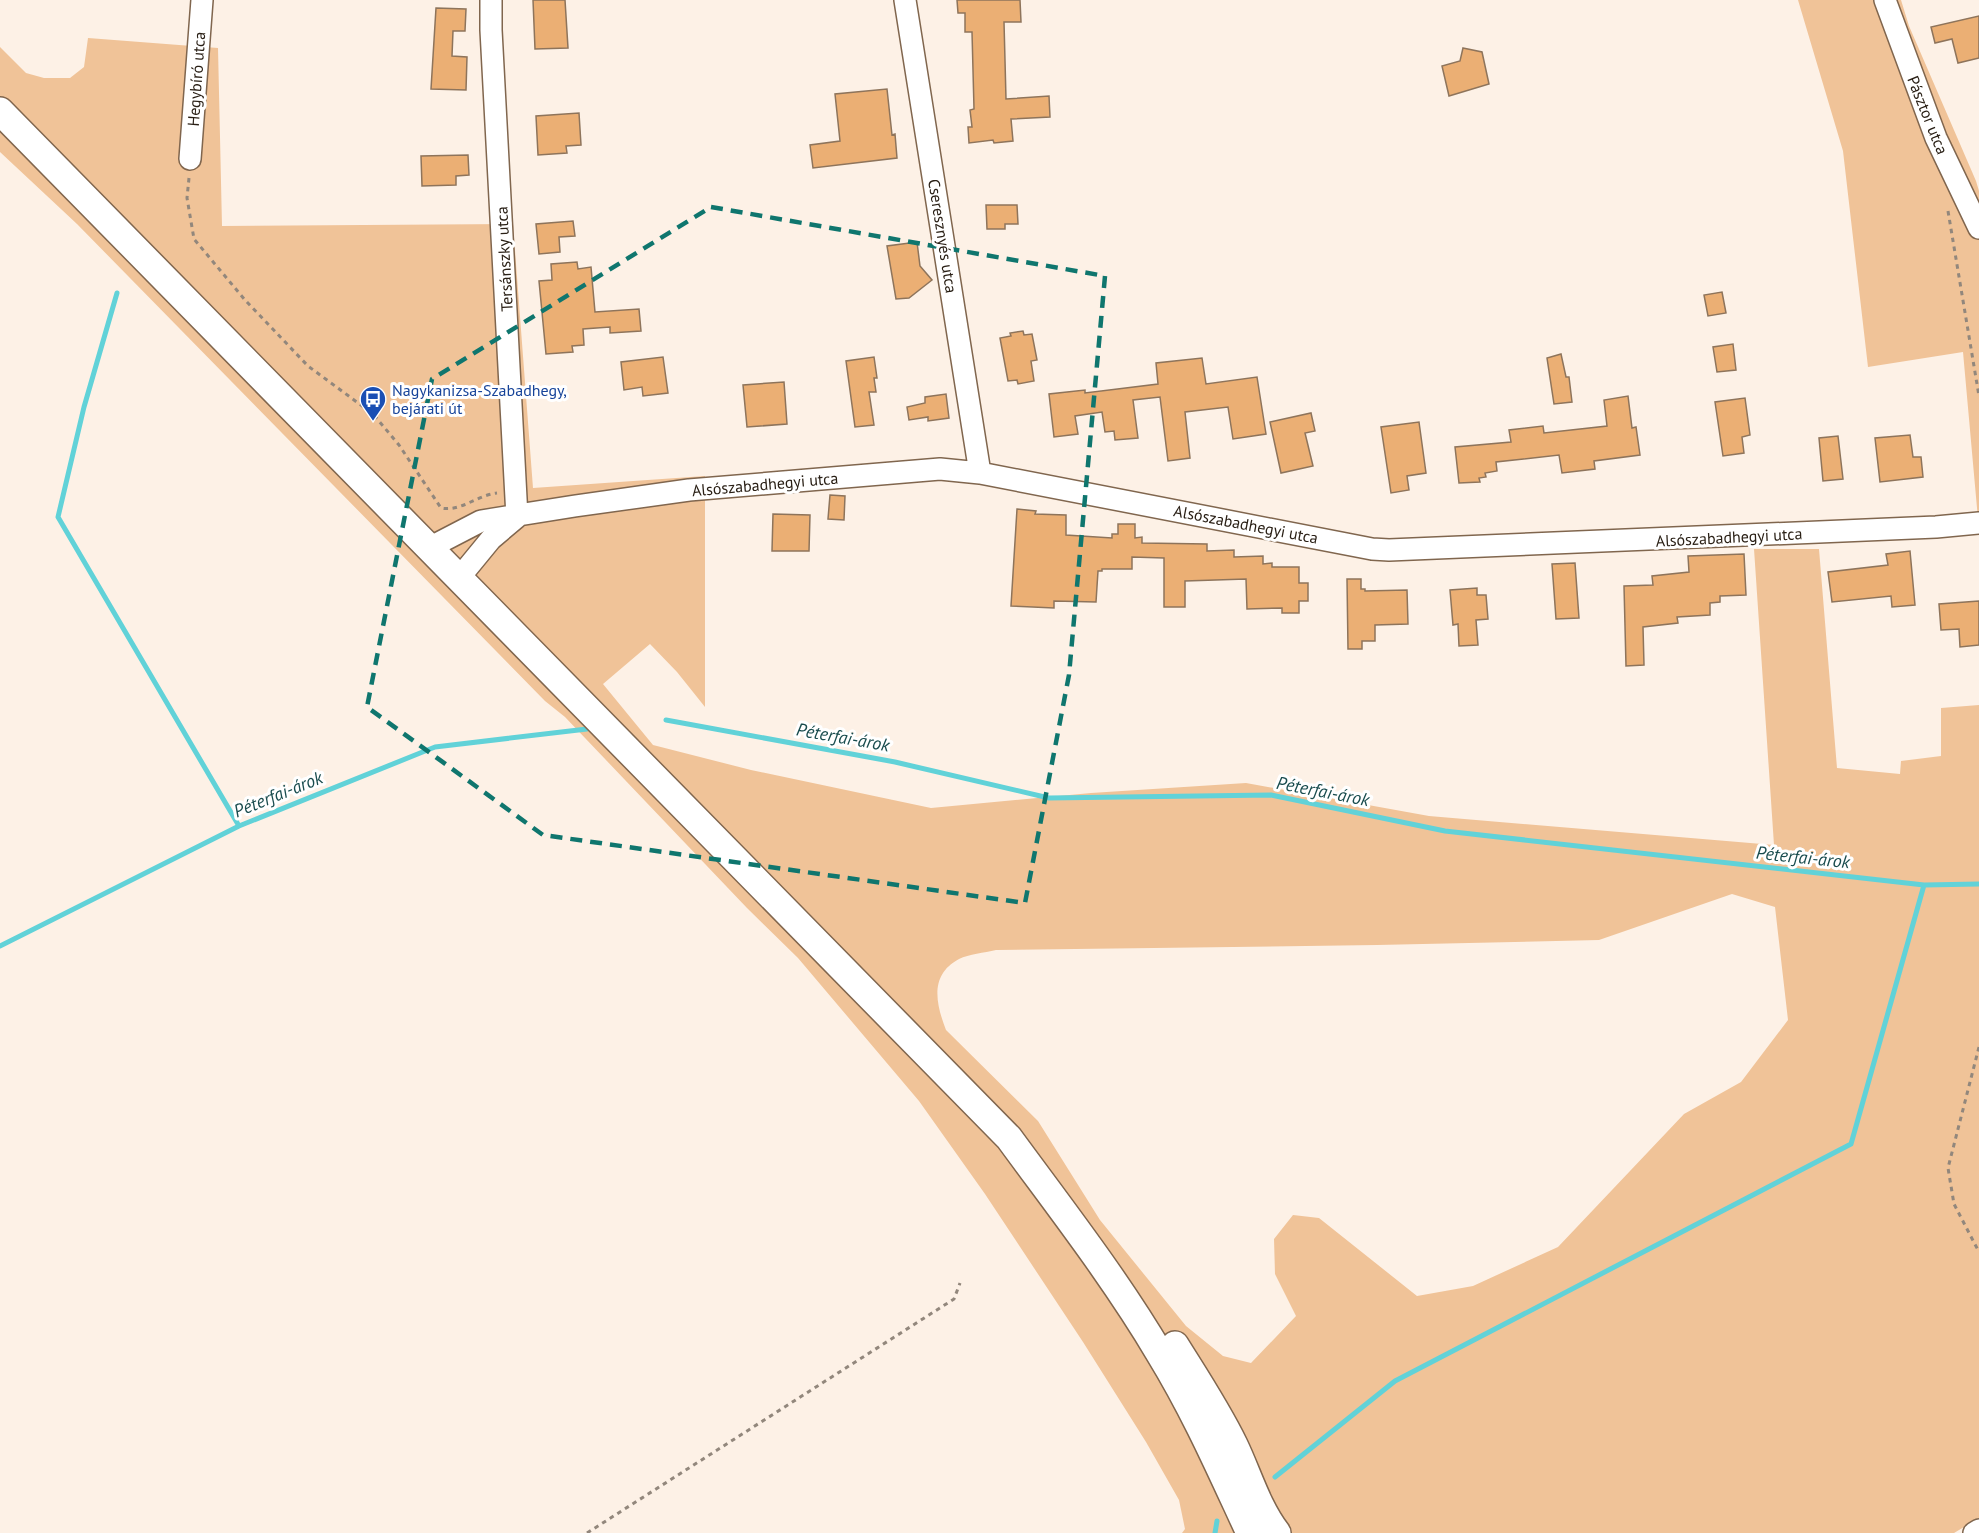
<svg xmlns="http://www.w3.org/2000/svg" width="1979" height="1533" font-family="'PT Sans',sans-serif">
<style>
.green{fill:#f0c398;fill-rule:evenodd}
.lines{fill:none;stroke-linecap:round;stroke-linejoin:round}
.stream{stroke:#61d2d8;stroke-width:5}
.building{fill:#ebaf74;stroke:#8e745b;stroke-width:1.5}
.minor-casing{stroke:#80664e;stroke-width:24}
.major-casing{stroke:#80664e;stroke-width:30}
.path{stroke:#92877c;stroke-width:3;stroke-dasharray:4.5 4.5;stroke-linecap:butt}
.minor{stroke:#fff;stroke-width:21}
.major{stroke:#fff;stroke-width:27}
.marked{fill:none;stroke:#0f766e;stroke-width:4.5;stroke-dasharray:12 8;stroke-linejoin:round}
.labels{text-anchor:middle;dominant-baseline:central;stroke-width:6;stroke-linejoin:round;paint-order:stroke}
.street-label{font-size:16px;fill:#2a2016;stroke:#fff}
.transit-label{font-size:16px;fill:#164399;stroke:#fff;text-anchor:start}
.water-label{font-size:18px;font-style:italic;fill:#194c4e;stroke:#fff}
</style>
<rect width="100%" height="100%" fill="#fdf1e6"/>
<path class="green" d="M1798,0h103l8,26 67,155 3,10v339l-16,-178 -95,15 -25,-216z
M88,38l130,10 4,178 291,-2 20,264 172,-12v231l-28,-35 -27,-28 -47,40 50,61 98,25 180,38 160,-15 155,-10 183,33 345,29 -20,-296h65l18,219 63,6 1,-13 40,-5v-48l38,-3v813l-25,15h-772l3,-4 -6,-29 -33,-58 -63,-100 -98,-148 -66,-93 -121,-143 -51,-50 -182,-191 -20,-16 -468,-477 -77,-72v-105l26,26 18,5h26l14,-11zM1732,894l43,13 13,113 -47,62 -57,32 -126,133 -85,39 -56,10 -98,-78 -26,-3 -19,24 1,35 21,42 -45,47 -28,-7 -37,-30 -86,-106 -62,-99 -92,-91c-10,-26 -17,-55 13,-71 10,-5 25,-6 37,-9l381,-5 222,-5z"/>
<g class="lines">
<path class="stream" d="M117,293l-33,114 -26,110 181,309
M666,720l229,42 154,36 222,-3 174,36 479,54 55,-1
M0,946l239,-120 196,-79 152,-18
M1275,1477l120,-96 456,-237 73,-259
M1215,1533l2,-12"/>
</g>
<path class="building" d="M533,0h32l3,48 -33,1z
M957,0h63l1,22h-17l2,77 43,-3 1,21 -39,2 2,22 -19,2 -1,-3 -24,3 -1,-16h4l-2,-17 4,-1 -2,-77h-7v-19h-7z
M436,8l30,1 -1,22h-12l-1,25 15,1 -1,33 -35,-1z
M1979,16v42l-21,5 -6,-24 -17,4 -4,-16z
M1463,48l19,4 7,32 -40,12 -7,-30 18,-5z
M887,89l5,46 3,-1 2,24 -84,10 -3,-23 30,-4 -5,-47z
M579,113l2,32 -15,1 1,7 -29,2 -2,-39z
M468,155l1,20 -13,1v9l-34,1 -1,-30z
M986,205h31l1,19h-13v5h-18z
M573,221l2,15 -16,1 1,15 -21,2 -3,-30z
M917,242l3,24 12,14 -23,18 -13,1 -9,-53z
M577,262l1,7 13,-2 4,45 44,-3 2,22 -31,2v-6l-27,2 1,16 -12,1 1,6 -27,2 -7,-73 13,-1 -1,-16z
M1722,292l4,21 -18,3 -4,-21z
M1023,331l1,4 8,-1 5,26 -6,1 3,20 -16,3 -1,-4 -9,1 -8,-43 11,-2 -1,-3z
M1733,344l3,26 -19,2 -4,-25z
M1561,354l5,23h3l3,25 -18,2 -7,-46z
M663,357l5,36 -25,3 -1,-9 -18,3 -3,-28z
M874,357l3,21h-3l2,14h-7l5,33 -19,2 -9,-66z
M1202,358l4,26 51,-7 9,57 -33,5 -5,-32 -43,5 5,46 -22,3 -8,-64 -27,3 5,38 -23,2 -1,-9 -9,1 -3,-20 -27,4 3,18 -24,3 -5,-43 36,-4v3l73,-9 -2,-21z
M784,382l3,42 -40,3 -4,-42z
M946,394l3,24 -21,3v-4l-19,3 -2,-13 18,-4v-6z
M1628,396l4,32 4,-1 4,28 -46,6 1,8 -33,4 -3,-18 -63,7 1,9 -12,2 1,4 -7,1 1,4 -21,1 -4,-36 56,-5 -2,-12 34,-4 1,7 63,-7 -3,-26z
M1745,398l5,37 -8,2 2,16 -21,3 -8,-54z
M1311,413l4,18 -10,2 8,33 -32,7 -11,-51z
M1419,422l7,51 -19,3 2,14 -18,3 -10,-66z
M1910,435l3,22h8l2,20 -43,5 -5,-44z
M1838,436l5,43 -20,2 -4,-43z
M830,495l15,1 -1,24 -16,-1z
M1017,509l19,2 -1,3 31,1v20l46,3v-4h6v-10h17v14l7,-1v6l65,1v7l27,-1v7l29,-1v8l9,-1v4h27v16h9v18h-9v12h-17v-5l-35,1 -1,-30 -61,2v26h-21v-49l-32,-1v12h-30v2h-4l-2,31 -42,-1v7l-43,-2z
M773,514l37,1 -1,36h-37z
M1910,551l5,54 -23,2 -1,-11 -59,6 -4,-30 60,-7 -2,-11z
M1744,554l2,41 -26,1v6l-10,1v12l-33,2 1,6 -35,4 1,38 -18,1 -2,-80 29,-1 -1,-9 37,-4 -1,-16z
M1575,563l4,55 -23,1 -4,-55z
M1347,579h14v10h4v2l42,-1 1,34 -33,1v16h-13v8h-14z
M1477,588v7h9l2,24 -12,1 2,25 -19,1 -1,-22 -5,1 -3,-35z
M1979,601v44l-19,2 -1,-18 -18,1 -2,-26z"/>
<g class="lines">
<g class="minor-casing">
<path id="minor" d="M491,0v30l26,487
M905,0l75,473
M1885,0l51,138 43,90
M190,159l12,-159
M429,548l52,-27 94,-15 114,-16 251,-21 40,4 392,76 17,1 547,-23 43,-4
M459,578l32,-39 26,-22
M1974,1533l5,-3"/>
</g>
<g class="major-casing">
<path id="major" d="M0,111l1009,1027c52,71 106,140 151,216 35,57 62,119 90,179
M1175,1345c20,32 42,65 59,100 14,29 23,62 43,88"/>
</g>
<path class="path" d="M189,178l-2,20 7,41 51,61 63,66 65,48 26,31 42,63c20,4 36,-13 56,-15
M1948,211l31,185
M1979,1047l-31,121 6,36 25,48
M587,1533l367,-234 6,-16"/>
<use href="#minor" class="minor"/>
<use href="#major" class="major"/>
</g>
<path class="marked" d="M711,207l394,69 -36,399 -44,228 -482,-68 -176,-128 65,-328z"/>
<defs>
<g id="bus-pin" transform="scale(1.35)"><path d="M0 17L-7.5 6A9.5 9.5 0 1 1 7.5 6Z" fill="#1a4fb4" stroke="#fff"/><path d="M-5-6H5V4H4V6H2V4H-2V6H-4V4H-5ZM-3.5-4V0h7V-4ZM-3.5 1.2v1.5H-2V1.2ZM2 1.2v1.5H3.5V1.2Z" fill="#fff"/></g>
</defs>
<g fill-rule="evenodd">
<use href="#bus-pin" x="373" y="399"/>
</g>
<g class="labels">
<g class="street-label">
<text transform="translate(196 79) rotate(-86)">Hegybíró utca</text>
<text transform="translate(1928 115) rotate(68)">Pásztor utca</text>
<text transform="translate(943 236) rotate(81)">Cseresznyés utca</text>
<text transform="translate(504 259) rotate(-93)">Tersánszky utca</text>
<text transform="translate(765 484) rotate(-5)">Alsószabadhegyi utca</text>
<text transform="translate(1246 524) rotate(11)">Alsószabadhegyi utca</text>
<text transform="translate(1729 537) rotate(-3)">Alsószabadhegyi utca</text>
</g>
<g class="transit-label">
<text x="392" y="390">Nagykanizsa-Szabadhegy,<tspan x="392" dy="18">bejárati út</tspan></text>
</g>
<g class="water-label">
<text transform="translate(843 737) rotate(10)">Péterfai-árok</text>
<text transform="translate(1323 791) rotate(11)">Péterfai-árok</text>
<text transform="translate(278 794) rotate(-22)">Péterfai-árok</text>
<text transform="translate(1803 857) rotate(6)">Péterfai-árok</text>
</g>
</g>
</svg>
